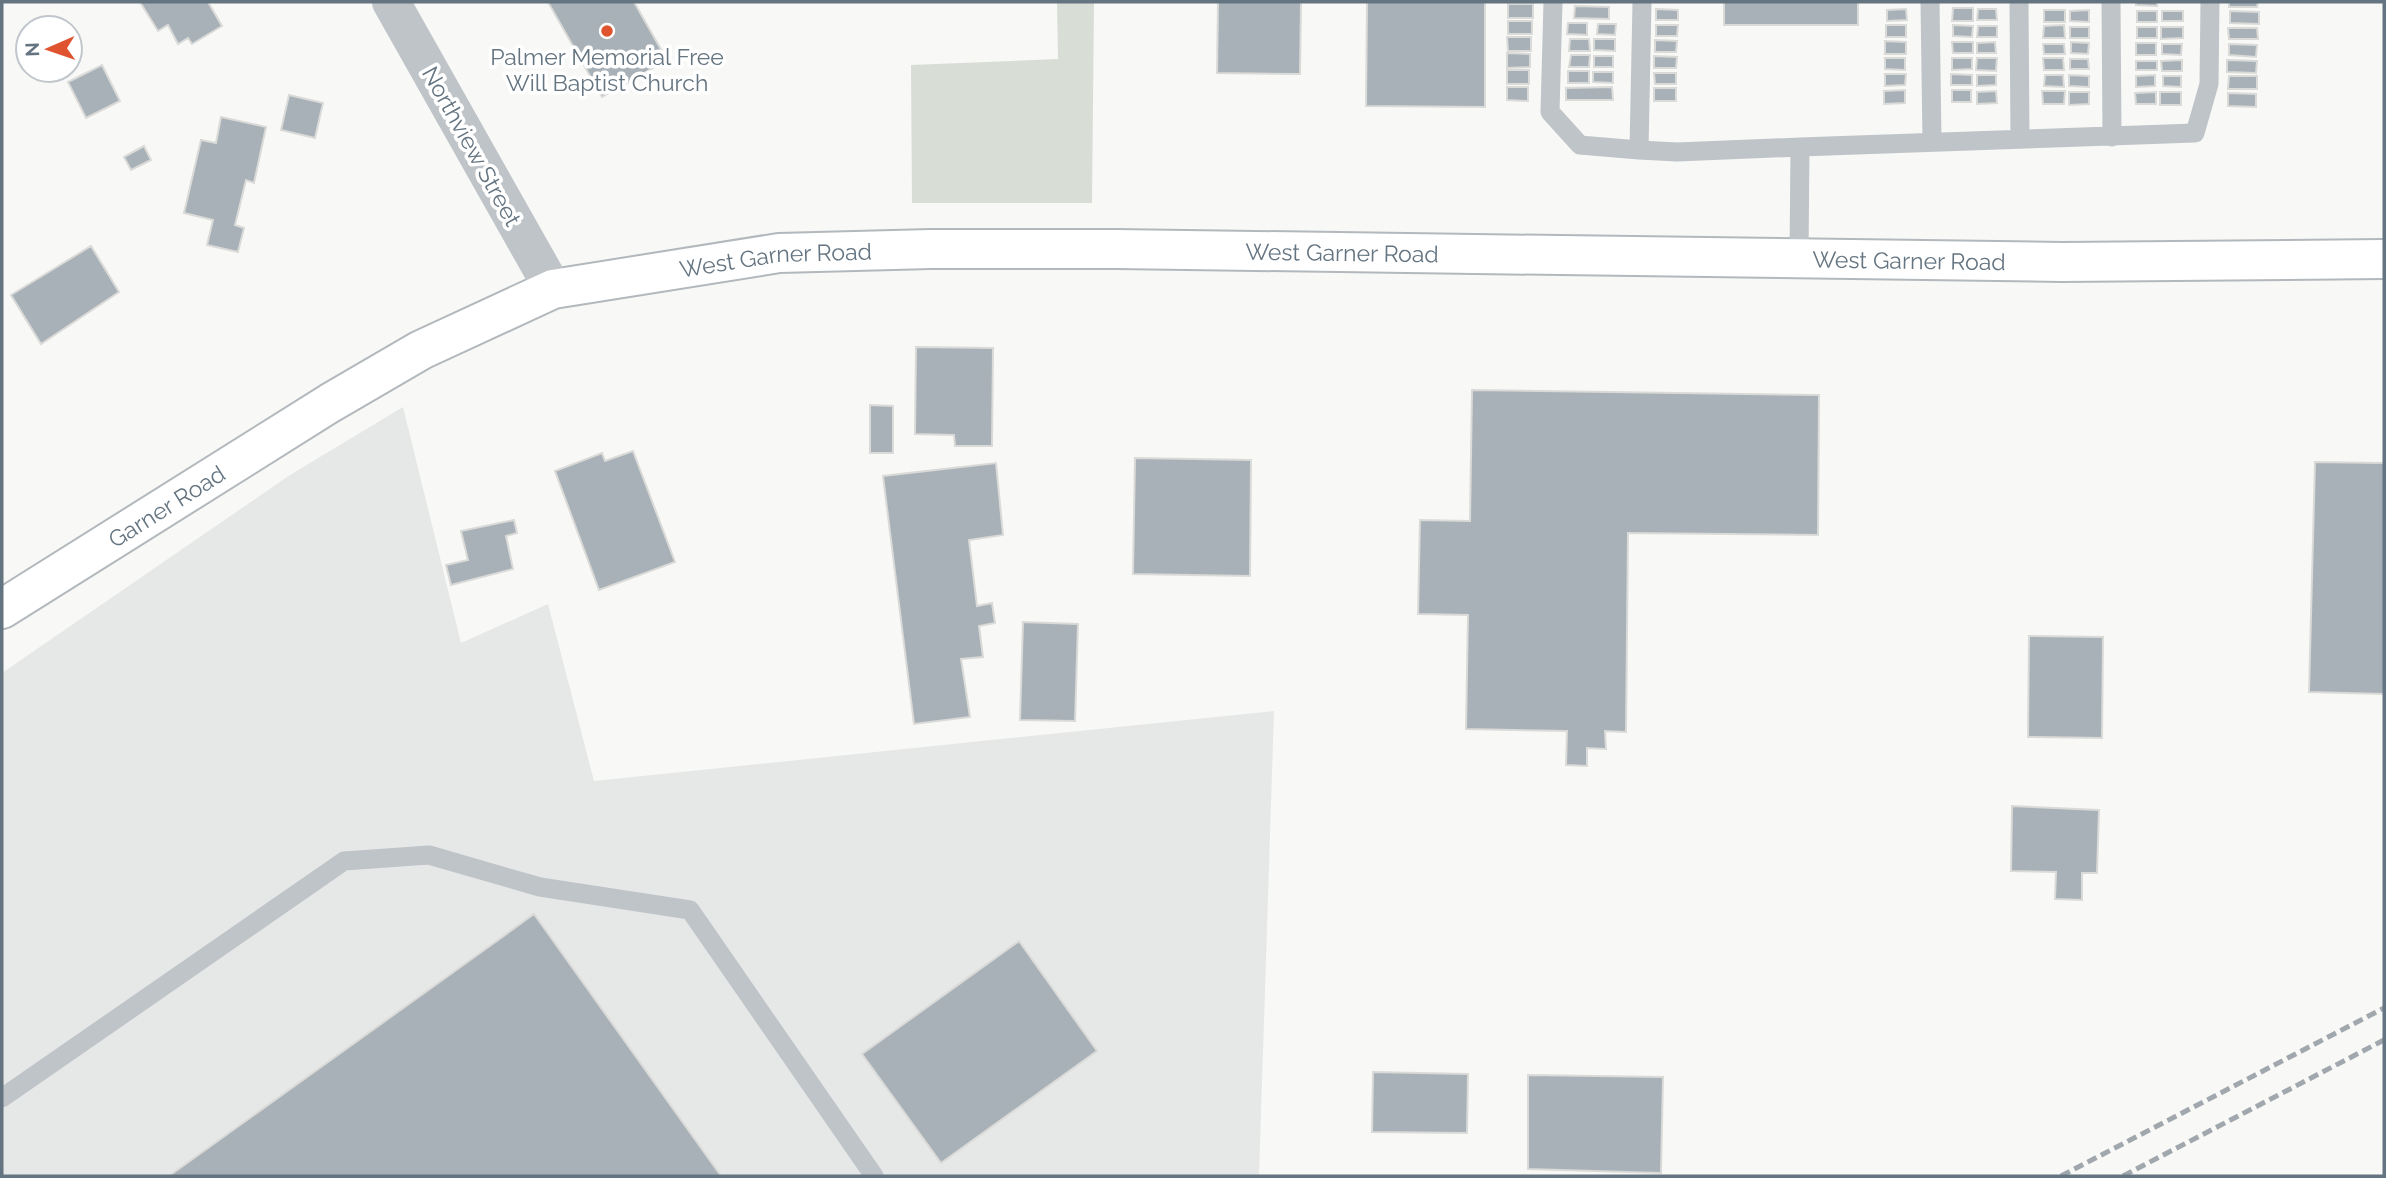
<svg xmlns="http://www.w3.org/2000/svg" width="2386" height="1178" font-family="Raleway,sans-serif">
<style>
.built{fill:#e6e7e7}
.green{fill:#d8ddd5}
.building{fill:#a8b1b7;stroke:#dadad8;stroke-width:2}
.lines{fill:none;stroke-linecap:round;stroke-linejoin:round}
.secondary-casing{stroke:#b2b8bc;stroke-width:42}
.lane{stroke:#bfc4c8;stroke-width:19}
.street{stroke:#bfc4c8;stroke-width:38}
.secondary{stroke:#fff;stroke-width:38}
.rail{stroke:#a1a8ad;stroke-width:5;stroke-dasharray:10 5;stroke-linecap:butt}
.poi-dot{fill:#df542f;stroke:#fff;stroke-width:2.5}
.labels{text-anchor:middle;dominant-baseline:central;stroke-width:7;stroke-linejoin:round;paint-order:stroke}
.poi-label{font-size:23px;fill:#647480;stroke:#fff}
.street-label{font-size:23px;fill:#647480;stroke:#fff}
</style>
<rect width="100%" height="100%" fill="#f8f8f6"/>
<path class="built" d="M403,407l58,236 87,-39 46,177 680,-70 -15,465h-1257v-503l288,-198z"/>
<path class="green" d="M1057,2h37l-2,201h-180l-1,-138 147,-6z"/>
<path class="building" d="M140,2h68l14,24 -30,18 -4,-6 -10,6 -10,-19 -10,6z
M548,2h86l33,58 -65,37z
M1218,2h83l-1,72 -83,-1z
M1367,2h118v105l-119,-1z
M1724,2h134v23h-134z
M2136,2h21v4l-21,-1z
M2229,2h29l-1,5h-28z
M1508,4h25v14h-25z
M1575,6l34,1v12l-35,-1z
M1953,8h20v13h-21z
M1656,9l22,1v10h-22z
M1906,9l1,11 -20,1v-11z
M1978,9h18l1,11h-20z
M2044,10h21v12h-21z
M2089,10v12l-19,-1v-10z
M2137,11h20v11h-20z
M2162,11h21v10h-21z
M2230,11l29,1v12l-29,-1z
M1508,21h24v13h-24z
M1568,23h19v12l-20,-1z
M1598,24h18l-1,11 -18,-1z
M1656,25h22l-1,11h-21z
M1886,25h20v12h-20z
M1953,25l20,1 -1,11 -19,-1z
M2064,25l1,13h-22l1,-12z
M1978,26h19v11h-20z
M2070,27h19v11h-19z
M2137,27h20v11h-20z
M2161,27h22v11l-22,1z
M2228,28h29l1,11h-29z
M1507,37h24v14h-23z
M1570,39h19l1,12h-21z
M1594,39h21v12l-21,-1z
M1655,40l22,1 -1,11h-21z
M1885,41l21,1v12h-21z
M1952,42h21v11h-20z
M1995,42l1,11h-19v-10z
M2071,42l18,1 -1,11 -17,-1z
M2136,43h20v12h-20z
M2043,44h21l1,10h-21z
M2162,44h20l-1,11 -19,-1z
M2229,44l28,1 -1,12 -27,-2z
M1507,53l23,1v13l-23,1z
M1571,55h19l-1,12h-20z
M1594,56h19v11h-19z
M1654,56l23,1 -1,11h-22z
M1885,58h20v12l-20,-1z
M1952,58h20v11l-20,1z
M1977,58h20l-1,13 -20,-1z
M2043,58h20l1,12h-20z
M2070,59h18l1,10h-19z
M2182,60v11h-20l-1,-10z
M2227,60l30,1 -1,12 -29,-1z
M2136,61h21v9h-21z
M102,65l18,36 -34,17 -18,-36z
M1507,70h22v14h-22z
M1568,71h21v12h-21z
M1593,72h20v11l-20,-1z
M1654,73h22v11h-21z
M1885,74h21l-1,11 -20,1z
M1951,74l21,1v10h-21z
M1977,75h19v10l-19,1z
M2045,75h18l1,12 -20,-1z
M2069,75l20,1v11l-20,-1z
M2155,75v11l-19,1v-11z
M2163,76h18v11l-18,-1z
M2229,76h28v13h-29z
M1507,87h21v14l-21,-1z
M1612,87l1,13h-47v-12z
M1654,88h22v13h-22z
M1905,90v13l-21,1v-13z
M1952,90h19v12h-19z
M1996,91l1,12 -20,1v-12z
M2042,91h23l-1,13h-21z
M2069,92h20v12l-20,1z
M2156,92v12h-20l-1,-11z
M2160,92h21v13h-21z
M2228,93l28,1v13l-28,-1z
M289,95l34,8 -8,35 -34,-8z
M221,117l45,10 -12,56 -8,-3 -10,41 -1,4 9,3 -6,24 -31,-7 6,-25 -29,-7 17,-73 15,3z
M144,146l7,14 -20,10 -7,-13z
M91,246l28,46 -78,52 -30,-49z
M916,347l77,1 -1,98h-37l-1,-11 -39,-1z
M1472,390l347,5 -1,140 -190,-2 -2,199 -21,-1 1,18 -19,-1v18l-21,-1 1,-34 -101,-2 2,-114 -50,-1 2,-94 50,1z
M870,405l23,1v47h-23z
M633,451l42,111 -76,28 -44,-119 47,-18 3,8z
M1135,458l116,2 -1,116 -117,-2z
M2315,462l69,1v231l-75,-2z
M996,463l7,72 -34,5 8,66 15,-3 3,20 -16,3 4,31 -22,2 9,58 -56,7 -31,-248z
M514,520l3,13 -11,3 7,33 -62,16 -5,-20 22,-5 -7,-29z
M1023,622l55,2 -3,97 -55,-1z
M2029,636l74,1 -1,101 -74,-1z
M2012,806l87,4 -2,63h-15v27l-27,-1 1,-27 -45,-1z
M534,914l187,262h-552l325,-233z
M1019,941l78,110 -156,112 -79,-109z
M1373,1072l95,2 -1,59 -95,-1z
M1528,1075l135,2 -2,96 -133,-4z"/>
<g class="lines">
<g class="secondary-casing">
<g id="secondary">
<path id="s1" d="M2,609l328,-206 91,-53 132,-61 226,-36 152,-4h186l945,13 322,-3"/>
</g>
</g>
<path class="lane" d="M1553,2l-3,110 30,33 59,5 3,-148
M1930,2l2,140
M2019,2l1,137
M2111,2l1,135
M1639,150l38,2 123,-5
M1799,258l1,-111 395,-14 14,-49 1,-82
M2,1098l342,-237 85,-6 111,32 150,23 184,266"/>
<path class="street" d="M391,2l162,287"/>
<use href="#secondary" class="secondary"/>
<path class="rail" d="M2061,1176l323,-168
M2123,1176l261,-136"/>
</g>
<circle class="poi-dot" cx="607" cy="31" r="7"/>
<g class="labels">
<g class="poi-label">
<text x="607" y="56">Palmer Memorial Free<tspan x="607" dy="26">Will Baptist Church</tspan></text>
</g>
<g class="street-label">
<text transform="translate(472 146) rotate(61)">Northview Street</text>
<text stroke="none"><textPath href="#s1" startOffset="1430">West Garner Road</textPath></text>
<text stroke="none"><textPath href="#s1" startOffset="863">West Garner Road</textPath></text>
<text stroke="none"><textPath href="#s1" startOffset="1997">West Garner Road</textPath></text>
<text stroke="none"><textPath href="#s1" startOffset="194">Garner Road</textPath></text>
</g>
</g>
<rect width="2386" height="1178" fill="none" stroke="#647480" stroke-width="7"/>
<g transform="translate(49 49) rotate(268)"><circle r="33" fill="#ffffff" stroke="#c1c7cc" stroke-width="2"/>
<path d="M0-5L12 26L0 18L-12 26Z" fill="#df542f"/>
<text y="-10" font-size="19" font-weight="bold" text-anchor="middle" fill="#647480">N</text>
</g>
</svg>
